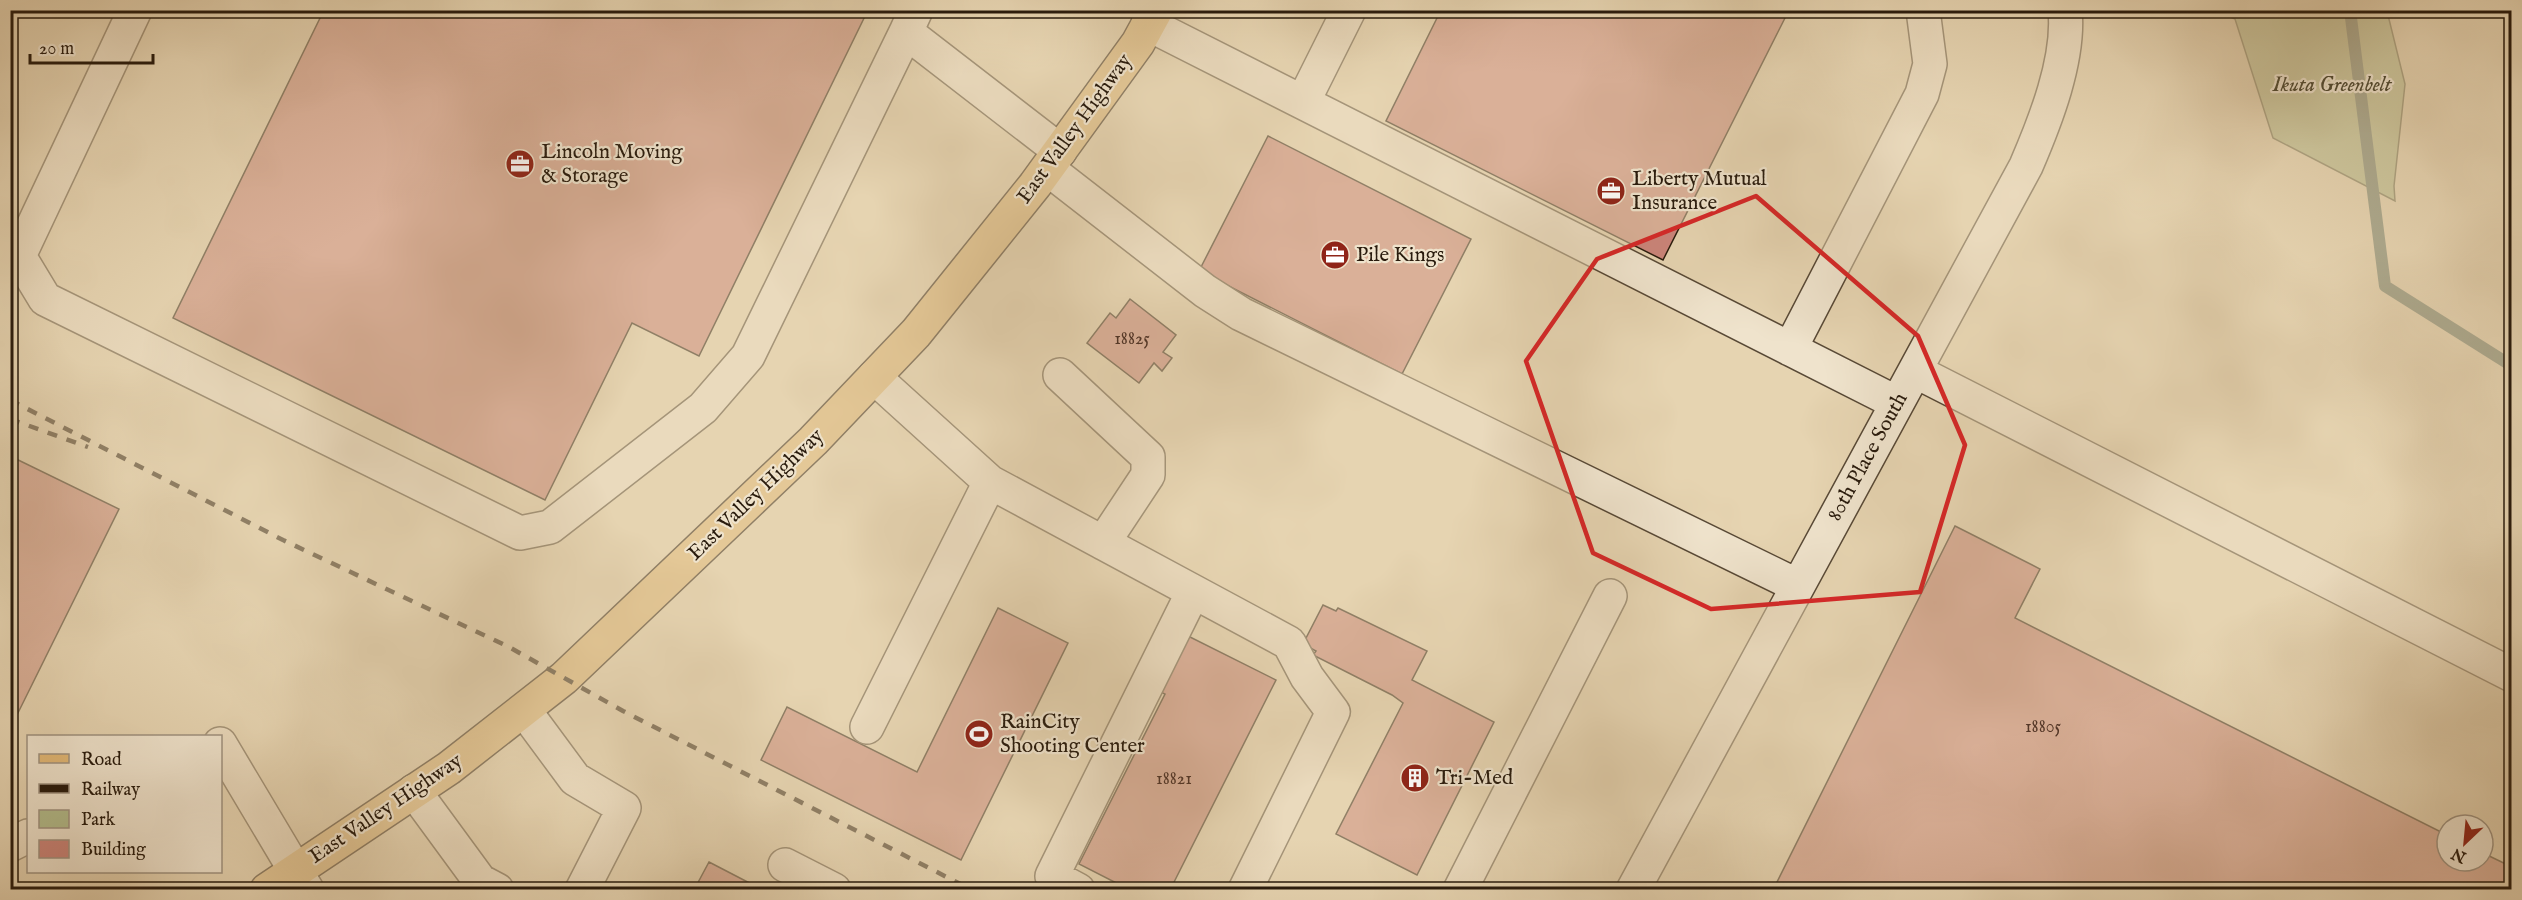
<svg xmlns="http://www.w3.org/2000/svg" width="2522" height="900" font-family="'IM FELL English',serif">
<style>
.green{fill:#b3bd8d;stroke:#6e6c4d;stroke-width:1.5}
.lines{fill:none;stroke-linecap:round;stroke-linejoin:round}
.stream{stroke:#6b7a69;stroke-width:12}
.building{fill:#cc857b;stroke:#291b0d;stroke-width:1.5}
.minor-casing{stroke:#584936;stroke-width:36}
.major-casing{stroke:#291b0d;stroke-width:36}
.minor{stroke:#efe3cc;stroke-width:33}
.major{stroke:#e3ba78;stroke-width:33}
.rail{stroke:#291b0d;stroke-width:4.5;stroke-dasharray:10 10;stroke-linecap:butt}
.marked{fill:none;stroke:#d62828;stroke-width:4.5;stroke-linejoin:round}
.labels{text-anchor:middle;dominant-baseline:central;stroke-width:4.5;stroke-linejoin:round;paint-order:stroke}
.number-label{font-size:18px;fill:#523628}
.park-label{font-size:21px;font-style:italic;fill:#524c33;stroke:#efe3cc}
.street-label{font-size:21px;fill:#291b0d;stroke:#efe3cc}
.poi-label{font-size:21px;fill:#291b0d;stroke:#efe3cc;text-anchor:start}
</style>
<rect width="100%" height="100%" fill="#e6d4b1"/>
<filter id="stains"><feTurbulence type="fractalNoise" baseFrequency=".00333" numOctaves="4"/><feColorMatrix values="0 0 0 0 .2 0 0 0 0 .09 0 0 0 0 .02 0 0 0 .5 -.17"/></filter>
<radialGradient id="worn" r=".72"><stop offset=".6" stop-color="#630" stop-opacity="0"/><stop offset="1" stop-color="#630" stop-opacity=".3"/></radialGradient>
<path class="green" d="M2217,11h170l18,73 -11,102 1,15 -122,-63 -38,-119z"/>
<g class="lines">
<path class="stream" d="M2350,10l35,276 127,80"/>
</g>
<path class="building" d="M324,10h544l-169,346 -67,-33 -87,177 -372,-182z
M1441,10h348l-126,250 -277,-139z
M1268,136l203,103 -69,135 -203,-103z
M1130,299l46,36 -13,17 9,6 -10,13 -8,-8 -15,20 -52,-40 23,-30 6,5z
M10,456l109,53 -109,220z
M1955,526l85,43 -25,49 432,217v26h36v-8l29,14v23h-739z
M1323,605l13,6 2,-3 89,43 -15,29 82,42 -77,153 -81,-41 67,-131 -11,-8 -79,-40 3,-4 -13,-7z
M998,608l70,35 -107,217 -200,-100 26,-53 130,65z
M1180,632l96,48 -106,210h-40l-51,-26 86,-170 -13,-6z
M709,862l54,28h-69z"/>
<g class="lines">
<g class="minor-casing">
<path id="minor" d="M135,10l-116,246 26,43 475,234 30,-6 153,-119 45,-52 158,-324
M916,10l-10,22 154,119
M1148,24l749,379
M1303,102l46,-92
M1048,169l157,122 36,23 557,272
M1790,349l132,-255 8,-30 -7,-54
M1915,371l597,304
M1060,375l88,82v18l-45,68
M874,377l116,105 299,161 18,34 26,35 -88,178
M524,710l51,69 49,29 -42,82
M867,727l123,-245
M220,744l87,146
M414,791l66,90 17,9
M10,845l18,-9
M785,865l49,25
M1078,890l-26,-14 141,-284
M1460,890l150,-294
M1633,890l393,-724c19,-44 44,-107 39,-156"/>
</g>
<g class="major-casing">
<path id="major" d="M267,890l182,-122 115,-90 249,-237 103,-108 119,-148 103,-142 18,-33"/>
</g>
<use href="#minor" class="minor"/>
<use href="#major" class="major"/>
<path class="rail" d="M10,400l273,140 226,107 114,64 349,179
M10,419l78,28"/>
</g>
<path d="M0 0H2522V900H0ZM1756,196l162,140 47,109 -45,147 -209,17 -118,-56 -67,-192 71,-102z" fill="#e6d4b1" fill-opacity=".55" fill-rule="evenodd"/>
<path class="marked" d="M1756,196l162,140 47,109 -45,147 -209,17 -118,-56 -67,-192 71,-102z"/>
<defs>
<g id="office-disc" transform="scale(1.5)"><circle r="9.5" fill="#8f2418" stroke="#efe3cc"/><path d="M-6-3h4V-5.5h4V-3h4V5H-6ZM-1-4.5V-3h2v-1.5ZM-6 0V1H6V0Z" fill="#fff"/></g>
<g id="stadium-disc" transform="scale(1.5)"><circle r="9.5" fill="#8f2418" stroke="#efe3cc"/><path d="M0-5a6.5 5 0 1 0 0 10a6.5 5 0 1 0 0-10ZM-3.5-1.8h7v3.6h-7Z" fill="#fff"/></g>
<g id="building-disc" transform="scale(1.5)"><circle r="9.5" fill="#8f2418" stroke="#efe3cc"/><path d="M-4-6H4V6H1V3H-1V6H-4ZM-2.5-4.3h1.7v1.8h-1.7ZM.8-4.3h1.7v1.8H.8ZM-2.5-1h1.7V.8h-1.7ZM.8-1h1.7V.8H.8Z" fill="#fff"/></g>
</defs>
<g fill-rule="evenodd">
<use href="#office-disc" x="520" y="164"/>
<use href="#office-disc" x="1611" y="191"/>
<use href="#office-disc" x="1335" y="255"/>
<use href="#stadium-disc" x="979" y="734"/>
<use href="#building-disc" x="1415" y="778"/>
</g>
<g class="labels">
<g class="number-label">
<text x="1132" y="339">18825</text>
<text x="2043" y="727">18805</text>
<text x="1174" y="779">18821</text>
</g>
<g class="park-label">
<text x="2332" y="85">Ikuta Greenbelt</text>
</g>
<g class="street-label">
<text transform="translate(1075 129) rotate(-54)">East Valley Highway</text>
<text transform="translate(1868 457) rotate(-61)">80th Place South</text>
<text transform="translate(756 495) rotate(-44)">East Valley Highway</text>
<text transform="translate(386 809) rotate(-34)">East Valley Highway</text>
</g>
<g class="poi-label">
<text x="541" y="152">Lincoln Moving<tspan x="541" dy="24">&amp; Storage</tspan></text>
<text x="1632" y="179">Liberty Mutual<tspan x="1632" dy="24">Insurance</tspan></text>
<text x="1356" y="255">Pile Kings</text>
<text x="1000" y="722">RainCity<tspan x="1000" dy="24">Shooting Center</tspan></text>
<text x="1436" y="778">Tri-Med</text>
</g>
</g>
<rect width="2522" height="900" fill="none" stroke="#e6d4b1" stroke-width="36"/>
<rect x="12" y="12" width="2498" height="876" fill="none" stroke="#291b0d" stroke-width="3"/>
<rect x="18" y="18" width="2486" height="864" fill="none" stroke="#291b0d" stroke-width="1.5"/>
<rect x="27" y="735" width="195" height="138" fill="#efe3cc" stroke="#a09380" stroke-width="1.5"/>
<rect x="39" y="754" width="30" height="9" fill="#e3ba78" stroke="#a09380" stroke-width="1.5"/>
<text x="81" y="765" font-size="18" fill="#291b0d">Road</text>
<rect x="39" y="784" width="30" height="9" fill="#291b0d" stroke="#a09380" stroke-width="1.5"/>
<text x="81" y="795" font-size="18" fill="#291b0d">Railway</text>
<rect x="39" y="810" width="30" height="18" fill="#b3bd8d" stroke="#a09380" stroke-width="1.5"/>
<text x="81" y="825" font-size="18" fill="#291b0d">Park</text>
<rect x="39" y="840" width="30" height="18" fill="#cc857b" stroke="#a09380" stroke-width="1.5"/>
<text x="81" y="855" font-size="18" fill="#291b0d">Building</text>
<g transform="translate(2465 843) rotate(206)"><circle r="28" fill="#efe3cc" stroke="#a09380" stroke-width="1.5"/>
<path d="M0-4.5L10 22L0 15L-10 22Z" fill="#8f2418"/>
<text y="-9" font-size="16" font-weight="bold" text-anchor="middle" fill="#291b0d">N</text>
</g>
<path d="M30 54v9h123v-9" fill="none" stroke="#291b0d" stroke-width="3"/>
<text x="39" y="54" font-size="18" fill="#291b0d" stroke="#efe3cc" stroke-width="4.5" paint-order="stroke">20 m</text>
<rect width="100%" height="100%" filter="url(#stains)"/>
<rect width="100%" height="100%" fill="url(#worn)"/>
</svg>
